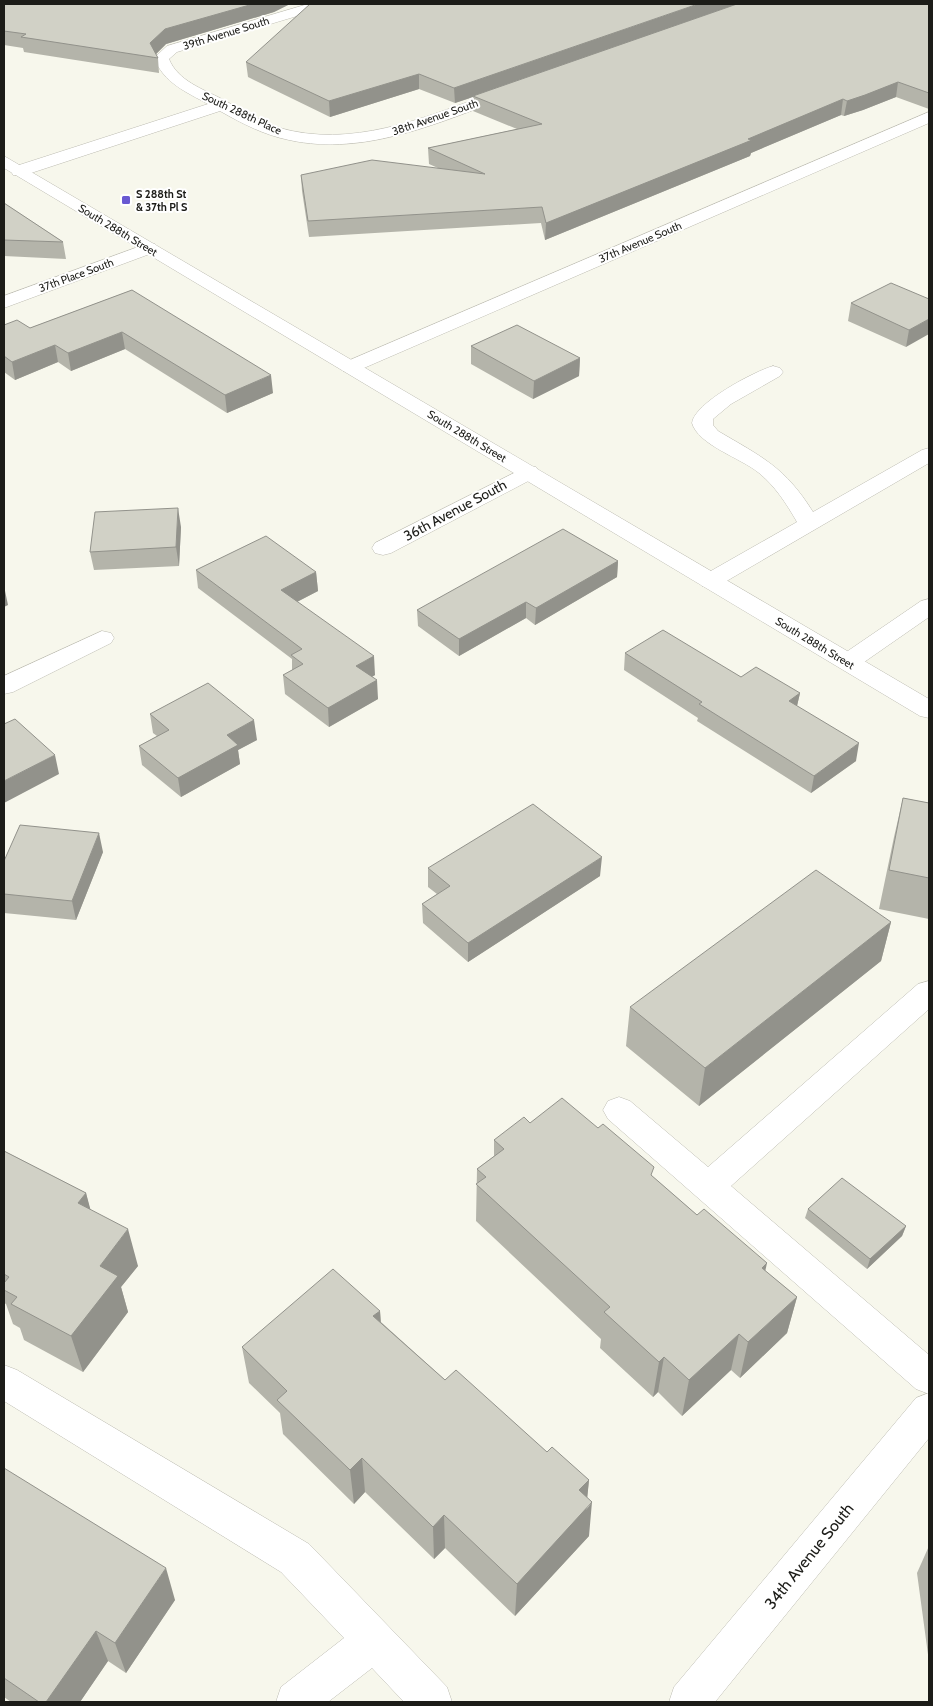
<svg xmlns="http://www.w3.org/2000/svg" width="933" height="1706" font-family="Cabin,sans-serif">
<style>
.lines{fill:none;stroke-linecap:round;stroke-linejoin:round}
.lane-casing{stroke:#bdbcb2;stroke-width:1}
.street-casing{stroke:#bdbcb2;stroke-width:1}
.secondary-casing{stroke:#bdbcb2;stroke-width:1}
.lane{fill:#fff;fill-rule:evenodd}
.street{fill:#fff;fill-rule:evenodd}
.secondary{fill:#fff;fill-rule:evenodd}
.wall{fill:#b4b4aa}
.shaded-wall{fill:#92928b}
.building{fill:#d1d1c6;stroke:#92928b}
.poi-dot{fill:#6959d2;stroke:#fff;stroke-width:2}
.labels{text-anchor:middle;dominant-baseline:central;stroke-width:4;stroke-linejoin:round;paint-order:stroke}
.far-street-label{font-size:11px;fill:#1c1c18;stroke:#fff}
.far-poi-label{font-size:11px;font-weight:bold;fill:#1c1c18;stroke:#fff;text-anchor:start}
.street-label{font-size:14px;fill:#1c1c18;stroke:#fff}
.near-street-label{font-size:16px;fill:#1c1c18;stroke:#fff}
</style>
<rect width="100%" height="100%" fill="#f7f7ec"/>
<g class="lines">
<g class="lane-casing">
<path id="lane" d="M773,366l7,2 3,4 -3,4 -49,28 -18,15v6l5,6c44,26 67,36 95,81l109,-62 7,-2v15l-211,123 -8,2 -8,-2 -4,-5 4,-5 95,-54c-11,-19 -22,-36 -38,-49 -18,-15 -61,-28 -67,-50 2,-20 63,-52 81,-57z
M929,599v18l-72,50 -9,3 -9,-3 -3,-5 3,-5 82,-56z
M929,981v28l-198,177 198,169v39l-13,-5 -308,-270 -5,-9 5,-9 11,-4 11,4 78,66 210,-183z
M4,1365l13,5 292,174 138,143 5,15h-48l-32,-34 -44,34h-52l5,-15 63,-49 -63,-66 -277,-171z"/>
</g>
<g class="street-casing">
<path id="street" d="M308,4h21l-2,3 -150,45 -8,7c9,22 34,30 53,40 22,12 45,27 70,32 72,15 144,-18 211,-42h10l3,3 -3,3c-70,26 -147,62 -224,45 -25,-5 -48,-17 -69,-29l-195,64h-12l-2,-4 2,-4 195,-63c-22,-12 -44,-21 -54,-46l13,-12z
M929,112v11l-572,248h-14l-3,-4 3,-4z
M149,243l6,1 3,4 -3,4 -151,56v-12z
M528,466l8,1 3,5 -3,5 -145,76 -8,2 -8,-2 -3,-5 3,-5z
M102,631l9,2 3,5 -3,5 -98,49 -9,2v-18z
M929,1393v45l-214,264h-46l5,-15 242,-289z"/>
</g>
<g class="secondary-casing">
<path id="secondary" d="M4,156l925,543v19l-9,-2 -916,-548z"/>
</g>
<use href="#lane" class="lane"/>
<use href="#street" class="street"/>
<use href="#secondary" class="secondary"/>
</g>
<path class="wall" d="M4,4h286l-16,8 -108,32 -10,10 2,4 1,15 -135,-21 -1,-4 -19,-3z
M929,4v105l-33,-12 -33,13 -19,6 -3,-1 -90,38 -1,3 -205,84 -4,-17 -232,14 -7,-46 -1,-16 137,-7 -9,-4 -1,-16 89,-19 -44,-18v-14l-18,6 -36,-14 -89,28 -82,-40 -2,-15z
M4,203l59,39 3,17 -62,-3z
M132,290l141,103 -46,20 -102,-64 -54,22 -13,-9 -43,18 -11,-8v-47l26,3z
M929,299l-23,48 -58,-26 3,-18z
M471,346l109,12 -1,18 -46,23 -62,-35z
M181,527l-2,39 -85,4 -4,-18z
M618,561l-1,16 -82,48 -9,-7 -67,38 -41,-30 -1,-16z
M196,570l120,2 2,19 -21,11 78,73 -3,2 6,22 -49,28 -44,-33 -2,-19 9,-5v-11l-94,-71z
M625,653l116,24 59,16 -3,13 59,55 -45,32 -114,-72 1,-3 -74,-48z
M150,714l107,26 -19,10 2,14 -59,33 -39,-32 -3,-19 18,-10 -4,-3z
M903,798l26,5v116l-50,-10 15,-72z
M103,852l-27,68 -72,-7v-52z
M428,868l172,8 -132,86 -45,-39 -1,-19 15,-10 -9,-7z
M891,922l-10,39 -182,145 -73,-60 4,-39z
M530,1123l123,54 44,38 100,82 -10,36 -47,45 -9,-8 -49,46 -24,-24 -5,5 -53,-49 1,-9 -125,-118 1,-52 17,-13v-16z
M4,1151l82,42 4,17 48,56 -17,21 7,25 -45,60 -59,-32 -4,-12 -7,-4 -7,-20 -2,-1z
M808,1209l98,17 -4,10 -35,33 -62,-51z
M380,1311l1,11 64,58 102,72 42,28 -2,18 2,38 -74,80 -70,-68 -11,11 -69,-67 -11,12 -71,-70 -3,-21 -31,-30 -7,-36z
M4,1468l171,132 -49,73 -18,-12 -28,41h-69l-7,-5z
M929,1546v116l-12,-89z"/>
<path class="shaded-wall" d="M253,4h37l-16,8 -108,32 -14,14 -2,-15 15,-14z
M698,4h40l-265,92v1l-18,6 -1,-15z
M419,74v15l-89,28 -1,-16z
M898,82l-2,15 -33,13 -19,6 3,-15z
M843,99l-2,16 -90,38 -1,3 -205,84 1,-17z
M929,319v15l-23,13 3,-17z
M122,332l3,17 -54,22 -3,-18z
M55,345l3,17 -43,18 -3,-18z
M580,358l-1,18 -46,23 1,-18z
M271,375l2,18 -46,20 -2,-18z
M178,508l3,19 -2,39 -3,-19z
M618,561l-1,16 -82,48 1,-17z
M316,572l2,19 -35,18 -2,-19z
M4,586l4,19 -4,2z
M526,602v16l-67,38v-17z
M374,656l1,19 -18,10 -1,-19z
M377,680l1,19 -49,28 -1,-19z
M800,693l-4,17 -7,-9z
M254,720l3,20 -19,10 2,14 -59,33 -3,-19 49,-43z
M859,743l-3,18 -45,32 3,-17z
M55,755l4,19 -55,29v-22z
M99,833l4,19 -27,68 -4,-19z
M602,857l-2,19 -132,86v-19z
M891,922l-10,39 -182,145 6,-38z
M86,1193l10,37 -18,-27z
M906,1226l-4,10 -35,33 3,-10z
M128,1229l10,37 -17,21 7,25 -45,60 -12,-36 29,-70z
M767,1263l-8,37 3,-32z
M797,1297l-10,36 -47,45 8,-36z
M380,1311l2,36 -9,-31z
M739,1334l-8,36 -49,46 7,-36z
M664,1357l-6,35 -5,5 6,-35z
M362,1458l3,34 -11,12 -4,-34z
M589,1480l-3,30 6,-8 -3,34 -74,80 2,-32 62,-94z
M444,1515l1,33 -11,11 -1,-32z
M166,1568l9,32 -49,73 -11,-30z
M96,1631l12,30 -28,41h-34z"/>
<path class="building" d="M4,4h249l-88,25 -15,14 8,15 -137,-21 5,-3 -22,-3z
M310,4h388l-244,84 -35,-14 -90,27 -83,-39z
M737,4h192v89l-31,-11 -33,13 -18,6 -4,-2 -95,40 4,1 -206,83 -4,-16 -234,14 -7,-46 71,-15 113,14 -57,-26 114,-24 -69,-28z
M4,203l59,39 -59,-2z
M891,283l38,16v20l-20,11 -58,-27z
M132,290l139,85 -46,20 -103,-63 -54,21 -13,-8 -43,17 -8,-6v-31l13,-5 13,8z
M517,325l63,33 -46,23 -63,-35z
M178,508l-2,39 -86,5 5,-40z
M563,529l55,32 -82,47 -10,-6 -67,37 -42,-29z
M266,536l50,36 -35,18 93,66 -18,10 21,14 -49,28 -45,-33 20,-11 -12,-9 11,-6 -106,-79z
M663,630l78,47 15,-10 44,26 -11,8 70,42 -45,33 -115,-72 3,-2 -77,-49z
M208,683l46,37 -27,15 11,10 -60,33 -39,-32 30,-16 -19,-16z
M15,719l40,36 -51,26v-57z
M903,798l26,5v75l-40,-8z
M533,804l69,53 -134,86 -46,-39 28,-18 -22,-18z
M20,825l79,8 -27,68 -68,-7v-33z
M816,870l75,52 -186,146 -75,-61z
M562,1098l36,30 5,-4 51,43 -3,8 46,40 7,-6 63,54 -5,5 35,29 -49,45 -9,-8 -50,46 -25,-23 -5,5 -55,-50 6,-5 -134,-123 10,-7 -9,-8 27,-20 -10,-9 30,-23 6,6z
M4,1151l82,42 -8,10 50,26 -28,37 18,10 -47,60 -60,-32 6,-7 -13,-7v-7l5,-6 -5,-3z
M842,1178l64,48 -36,33 -62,-50z
M333,1269l47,42 -7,5 72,64 11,-10 91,82 5,-5 37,33 -10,10 13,12 -75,82 -73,-69 -11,12 -71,-69 -12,12 -73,-70 10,-9 -45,-44z
M4,1468l162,100 -51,75 -19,-12 -50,71h-7l-35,-24z"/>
<rect class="poi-dot" x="121" y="195" width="10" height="10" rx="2.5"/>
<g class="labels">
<g class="far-street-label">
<text transform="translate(226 33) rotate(-17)">39th Avenue South</text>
<text transform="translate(242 113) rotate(25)">South 288th Place</text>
<text transform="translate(435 117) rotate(-19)">38th Avenue South</text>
<text transform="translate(118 230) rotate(31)">South 288th Street</text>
<text transform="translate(640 242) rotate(-23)">37th Avenue South</text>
<text transform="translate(76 275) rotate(-20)">37th Place South</text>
<text transform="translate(467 436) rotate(31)">South 288th Street</text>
<text transform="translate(815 643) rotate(31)">South 288th Street</text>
</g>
<g class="far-poi-label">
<text x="136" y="194">S 288th St<tspan x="136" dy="13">&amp; 37th Pl S</tspan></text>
</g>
<g class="street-label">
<text transform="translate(455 510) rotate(-28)">36th Avenue South</text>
</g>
<g class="near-street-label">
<text transform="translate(809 1556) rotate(-51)">34th Avenue South</text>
</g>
</g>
<rect width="933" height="1706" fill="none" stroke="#1c1c18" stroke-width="10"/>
</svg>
